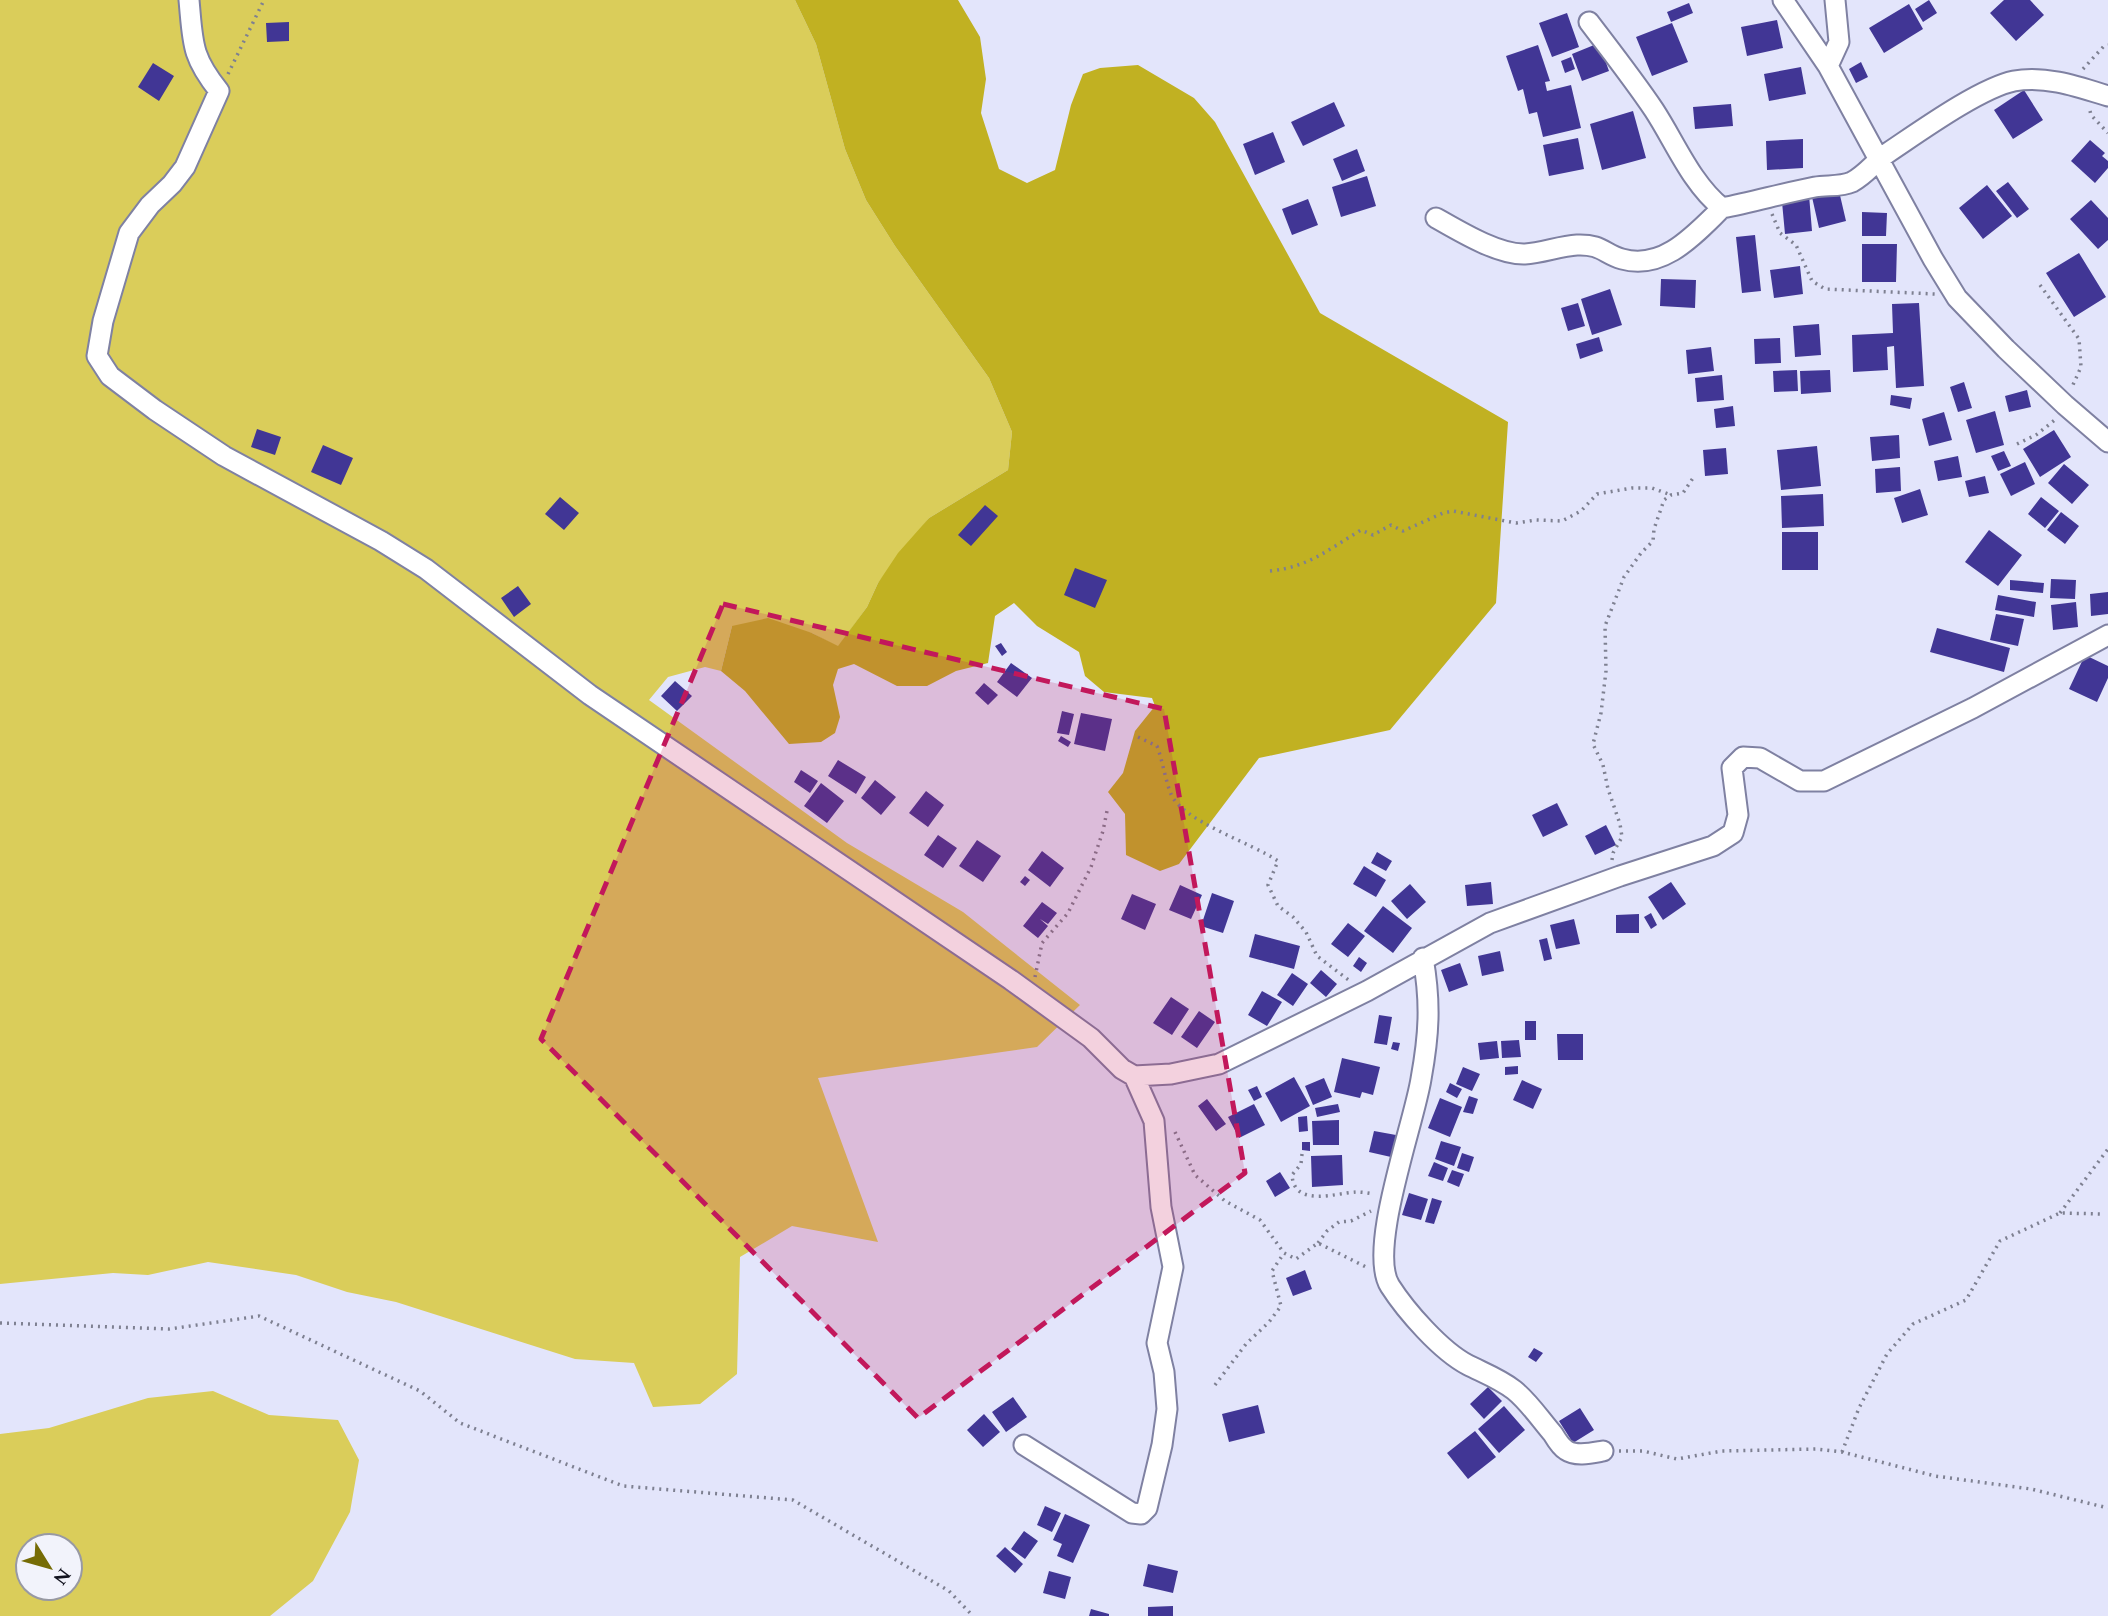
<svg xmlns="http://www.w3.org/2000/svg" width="2108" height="1616" font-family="Spectral,serif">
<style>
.green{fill:#dacd5a;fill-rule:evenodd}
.forest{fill:#c1b122}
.building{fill:#413695}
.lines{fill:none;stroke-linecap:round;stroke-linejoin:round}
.minor-casing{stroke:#7f81a2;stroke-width:23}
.path{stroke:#7e8091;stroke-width:3.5;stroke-dasharray:2 5;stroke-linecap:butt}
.minor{stroke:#fff;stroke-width:19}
.marked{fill:#c2185b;fill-opacity:0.2;stroke:#c2185b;stroke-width:5;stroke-dasharray:14 9;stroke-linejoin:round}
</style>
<rect width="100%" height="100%" fill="#e3e5fb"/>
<path class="green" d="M0,0h795l21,44 29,105 21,51 29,46 94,132 23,54 -4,38 -79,48 -51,65 -11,24 -29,40 -26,-14 -80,-7 -11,45 -16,-4 -37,10 -19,23 198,143 116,69 117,93 -43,42 -219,31 60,164 -86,-16 -52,31 -3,117 -37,30 -47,3 -19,-44 -59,-4 -179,-57 -49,-10 -51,-17 -88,-13 -60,13 -35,-2 -113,11z
M213,1391l56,24 69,5 21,40 -9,52 -37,69 -43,35h-270v-182l49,-6 99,-30zM70,1546v42h-42v-42z"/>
<path class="forest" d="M795,0h163l22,37 6,42 -5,34 18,56 28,14 28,-13 16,-65 12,-31 17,-6 38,-3 56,33 21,24 105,191 188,109 -12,181 -106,127 -131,28 -80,106 -19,7 -34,-16 -1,-41 -17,-22 15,-19 12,-42 20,-25 -3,-8 -48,-6 -19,-16 -6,-24 -42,-26 -23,-23 -19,13 -7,47 -32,8 -29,15h-30l-43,-22 -16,5 -5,16 7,32 -5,16 -14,9 -32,2 -44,-53 -24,-20 11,-45 36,-8 44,15 26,13 29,-39 11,-24 20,-30 31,-35 79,-48 4,-38 -23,-54 -94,-132 -29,-46 -21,-51 -29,-105z"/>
<path class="building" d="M1929,0l8,13 -14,9 -8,-13z
M2004,0h26l14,15 -28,26 -26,-28z
M1689,3l4,10 -22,9 -4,-10z
M1909,4l14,25 -39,24 -15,-25z
M1567,13l12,34 -27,10 -13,-34z
M1777,20l6,28 -36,8 -6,-29z
M289,22v19l-22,1 -1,-19z
M1672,23l16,39 -36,14 -16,-39z
M1599,43l10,28 -27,10 -10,-27z
M1538,45l12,36 -5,1 2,9 24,-6 10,43 -38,9 -6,-25 -8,2 -6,-25 -5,2 -12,-35z
M1571,57l4,12 -10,4 -4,-12z
M1861,62l7,15 -12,6 -7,-14z
M153,63l21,13 -15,25 -21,-14z
M1801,67l5,27 -37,7 -5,-27z
M2024,90l19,30 -30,19 -19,-29z
M1334,102l11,24 -42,20 -12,-24z
M1731,104l2,22 -38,3 -2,-22z
M1633,111l13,47 -44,12 -12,-46z
M1273,132l12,30 -30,13 -12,-31z
M1578,138l6,31 -35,7 -6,-31z
M1803,139v29l-36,2 -1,-29z
M2090,140l15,13 -3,3 6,5v7l-13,15 -24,-22z
M1357,149l8,22 -23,10 -9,-22z
M1367,176l9,30 -35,11 -9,-30z
M2008,182l21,27 -12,9 -21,-27z
M1987,185l25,31 -29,23 -24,-31z
M1839,191l7,30 -27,7 -7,-31z
M1809,195l3,36 -27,3 -3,-32 15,-1v-5z
M1308,199l10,26 -26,10 -10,-26z
M2091,200l17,18v22l-10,9 -28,-30z
M1862,212l25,1 -1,23h-24z
M1755,235l6,56 -19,2 -6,-56z
M1862,244h35l-1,38h-34z
M2079,253l27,44 -32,20 -28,-44z
M1800,266l3,28 -29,4 -4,-28z
M1661,279l35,1 -1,28 -35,-2z
M1610,289l12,36 -30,10 -11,-36z
M1578,303l7,23 -17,5 -7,-23z
M1919,303l5,83 -28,2 -2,-42 -7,1 1,23 -35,2 -1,-37 41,-2 -1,-29z
M1819,324l2,31 -26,2 -2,-31z
M1599,337l4,14 -23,8 -4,-15z
M1780,338l1,25 -26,1 -1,-25z
M1711,347l3,24 -26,3 -2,-24z
M1797,370l1,21 -24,1 -1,-21z
M1830,370l1,22 -30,2 -1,-23z
M1722,375l2,25 -27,2 -2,-24z
M1964,382l8,26 -14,4 -8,-25z
M2027,390l4,17 -22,5 -4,-16z
M1891,395l21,3 -2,11 -20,-4z
M1733,406l2,20 -19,2 -2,-19z
M1995,411l9,34 -28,8 -10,-33z
M1944,412l8,28 -23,6 -7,-27z
M257,429l24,8 -6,18 -24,-8z
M2054,430l17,27 -31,20 -17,-28z
M1899,435l1,23 -28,3 -2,-24z
M323,445l30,13 -12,27 -30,-13z
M1817,446l4,40 -40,4 -4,-40z
M1726,448l2,26 -23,2 -2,-26z
M2004,451l7,15 -13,5 -7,-15z
M1958,456l4,21 -24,4 -4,-20z
M2025,462l10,22 -24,12 -11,-22z
M2064,464l25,21 -17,19 -24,-21z
M1900,467l1,24 -25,2 -1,-24z
M1985,476l4,17 -20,4 -4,-16z
M1920,489l8,26 -26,8 -8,-25z
M1823,494l1,32 -42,2 -1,-32z
M560,497l19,16 -15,17 -19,-16z
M2041,497l18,14 -14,17 -17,-14z
M985,505l13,11 -27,30 -13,-11z
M2061,512l18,14 -14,18 -18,-14z
M1989,530l33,25 -24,31 -33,-24z
M1782,532h36v38h-36z
M1075,568l32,12 -12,28 -31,-13z
M2051,579l25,1 -1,19 -25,-1z
M2010,580l34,3 -1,10 -33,-3z
M518,586l13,18 -17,13 -13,-19z
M2108,592v22l-17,2 -1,-22z
M1998,595l38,7 -2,15 -39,-7z
M2076,602l2,25 -25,3 -2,-25z
M1996,614l28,5 -6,27 -28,-6z
M1937,628l73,20 -6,24 -74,-20z
M1001,643l6,9 -5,4 -7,-10z
M2085,655l23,11v12l-11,24 -28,-13z
M1011,663l21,15 -15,19 -20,-15z
M675,681l17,15 -15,15 -16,-15z
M984,683l14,12 -10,10 -13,-12z
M1062,711l12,3 -5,21 -12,-2z
M1081,713l31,6 -7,32 -31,-7z
M1061,736l10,6 -3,5 -10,-6z
M838,760l28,17 -10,17 -28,-18z
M801,770l17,11 -8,12 -16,-11z
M875,780l21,17 -15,18 -20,-17z
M821,783l23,18 -17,22 -23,-17z
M926,791l18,14 -16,22 -19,-14z
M1557,803l11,22 -25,12 -11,-22z
M1606,825l10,20 -21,10 -10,-19z
M938,835l19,13 -14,20 -19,-13z
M977,840l24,16 -18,26 -24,-16z
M1042,851l22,17 -14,19 -22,-17z
M1377,852l15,9 -6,10 -15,-8z
M1364,866l22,14 -10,17 -23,-13z
M1025,876l5,4 -5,6 -5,-4z
M1491,882l2,22 -26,2 -2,-21z
M1671,882l15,22 -23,16 -15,-23z
M1410,884l16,18 -19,17 -16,-18z
M1180,885l22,10 -11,24 -22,-9z
M1212,893l22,8 -11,32 -22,-7z
M1132,894l24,10 -11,26 -24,-11z
M1042,902l15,11 -9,11 -8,-5 8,7 -10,12 -15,-12z
M1383,906l29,22 -19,25 -29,-22z
M1651,913l6,12 -6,4 -7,-12z
M1639,914v19h-23v-18z
M1574,919l6,25 -24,5 -6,-24z
M1348,923l17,13 -17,21 -17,-13z
M1255,934l45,12 -6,23 -45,-12z
M1547,938l5,21 -8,2 -5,-21z
M1500,951l4,20 -22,5 -4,-20z
M1359,957l8,6 -6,9 -8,-6z
M1460,963l8,22 -19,7 -8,-22z
M1321,970l16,14 -11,13 -16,-14z
M1292,973l16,11 -15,22 -16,-11z
M1262,991l20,11 -15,24 -19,-11z
M1171,997l18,12 -17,26 -19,-12z
M1199,1011l16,11 -18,26 -16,-11z
M1379,1015l13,2 -5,28 -13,-2z
M1525,1021h11v19h-11z
M1557,1034h26v26h-25z
M1519,1040l2,17 -19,1 -1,-17z
M1497,1041l2,17 -19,2 -2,-17z
M1393,1042l7,1 -2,8 -7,-2z
M1342,1058l38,9 -7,28 -11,-3 -2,6 -26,-6z
M1518,1066v8l-13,1v-8z
M1463,1067l17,7 -8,17 -16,-7z
M1294,1077l16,29 -29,16 -16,-29z
M1324,1078l8,19 -19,8 -8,-19z
M1522,1080l20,9 -9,20 -20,-9z
M1450,1083l12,6 -5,9 -11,-6z
M1257,1086l5,11 -8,4 -6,-11z
M1469,1096l9,3 -5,15 -10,-2z
M1440,1098l22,9 -12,30 -22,-9z
M1207,1099l19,25 -10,7 -18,-25z
M1254,1104l11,21 -26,13 -11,-21z
M1338,1104l2,8 -23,5 -2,-9z
M1307,1116l1,15 -9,1 -1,-15z
M1339,1120v25h-26l-1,-24z
M1374,1131l22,4 -5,22 -22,-5z
M1441,1141l20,6 -7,19 -19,-7z
M1302,1142h8v9l-8,-1z
M1462,1153l12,4 -5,15 -12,-4z
M1342,1155l1,30 -31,2 -1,-31z
M1434,1162l14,6 -5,13 -15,-5z
M1452,1170l12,4 -5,13 -12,-5z
M1280,1172l10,16 -15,9 -9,-16z
M1409,1193l19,6 -7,21 -19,-5z
M1432,1198l10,3 -8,23 -9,-2z
M1305,1270l7,19 -19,7 -7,-18z
M1534,1348l9,5 -7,9 -8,-5z
M1488,1387l14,14 -18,18 -14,-15z
M1013,1397l14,20 -21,15 -14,-20z
M1258,1405l7,28 -36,9 -7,-28z
M1504,1406l21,24 -26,23 -21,-24z
M1580,1408l14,22 -21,13 -14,-22z
M984,1414l16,18 -17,15 -16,-17z
M1475,1431l21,26 -28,22 -21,-26z
M1045,1506l16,7 -9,19 -15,-7z
M1065,1514l25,11 -17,38 -16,-7 5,-12 -9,-4z
M1024,1531l14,10 -13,18 -14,-10z
M1005,1547l18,17 -8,9 -19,-17z
M1148,1564l30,7 -5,22 -30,-7z
M1049,1571l22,6 -6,22 -22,-6z
M1173,1606v10h-25v-9z
M1091,1609l18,5v2h-20z"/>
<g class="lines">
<g class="minor-casing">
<path id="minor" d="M189,0c4,43 2,56 30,91l-34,76 -13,17 -22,21 -21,28 -26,88 -6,35 13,20 45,34 69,46 157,85 45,28 164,126 421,285 80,58 31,31 12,7 37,-2 48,-10 148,-73 123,-68 130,-47 93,-30 20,-13 5,-18 -6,-47 11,-11 17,1 40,23h24l149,-73 135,-73
M1783,0l45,66 105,193 24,39 49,51 59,56 43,37
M1589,22c22,29 44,57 65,88 21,32 37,73 68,98 31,-6 62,-15 93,-21 12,-2 26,0 37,-5 15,-8 23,-21 37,-30 30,-20 91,-64 125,-71 31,-6 65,6 94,15
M1828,66l11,-24 -4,-42
M1436,218c23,13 62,37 89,36 17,-1 35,-8 52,-9 25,-1 27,9 45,14 42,12 74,-26 100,-51
M1423,958c8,45 6,77 -2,121 -7,45 -54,171 -31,207 16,25 51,65 78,79 16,8 32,14 46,25 15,12 26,29 39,44 3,5 8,13 13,16 10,7 26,3 37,1
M1024,1445l108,68 9,1 6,-6 15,-63 5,-36 -3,-37 -7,-29 16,-76 -12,-60 -7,-86 -20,-45"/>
</g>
<path class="path" d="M2083,69l21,-23 4,-1
M228,74l36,-74
M2090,111l1,4 17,18
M1772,214l8,19 16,12 16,36 13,8 110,5
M2040,285l39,54 2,28 -9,20
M2017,444l19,-9 20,-16
M1270,571c39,-4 59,-22 91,-41l12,5 18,-10 12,6 40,-18 10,-2 63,12 20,-3 26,1 19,-10 16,-17 35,-6h20l19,7
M1138,737l19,9c6,16 8,33 14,48 11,27 81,49 107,67l-10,24 10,21 15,11 13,15 11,24 33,25
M1612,860l1,-7 9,-16 -2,-13 -12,-35 -5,-24 -10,-21 8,-31 5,-42 -1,-45 19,-49 17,-24 12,-12 1,-12 10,-29 7,-5 12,-2 12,-18
M1035,977l7,-34 26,-30 23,-46 12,-36 4,-20
M1175,1132l20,43 30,26 35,19 24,33 12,6 22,-16 48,24
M1302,1154l-1,10 -9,11c2,33 44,18 64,17 6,0 12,1 18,2
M2060,1213l48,-64
M1318,1243l9,-12 12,-9 12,-1 20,-10
M0,1323l169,6 90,-13 161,75 40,32 163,63 170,14 156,91 24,25
M1215,1385l31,-41 23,-22 12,-16 -9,-35 12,-18
M1619,1451h24l34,8 45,-8 94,-2 26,3 93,24 96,13 77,19
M1842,1452l17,-44 28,-54 26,-30 53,-24 34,-59 60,-28 42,1"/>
<use href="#minor" class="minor"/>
</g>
<path class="marked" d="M723,604l441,105 81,464 -327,245 -377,-379z"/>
<g transform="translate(49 1567) rotate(127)"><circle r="33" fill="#f2f3fb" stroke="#9899a3" stroke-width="2"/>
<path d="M0-5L12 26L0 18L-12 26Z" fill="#766c06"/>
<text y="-10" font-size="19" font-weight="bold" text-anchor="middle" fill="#12131f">N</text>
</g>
</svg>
